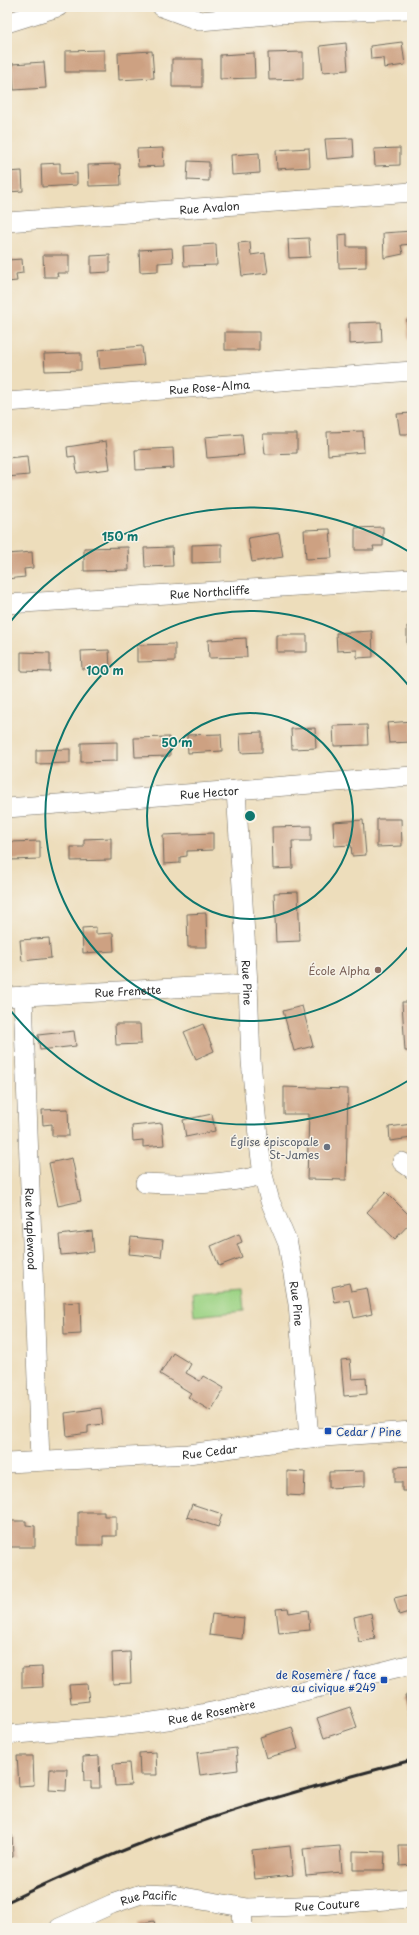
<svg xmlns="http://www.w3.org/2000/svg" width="419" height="1935" font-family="'Playpen Sans',sans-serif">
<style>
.green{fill:#9cd384;stroke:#647f58}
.building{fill:#cda182}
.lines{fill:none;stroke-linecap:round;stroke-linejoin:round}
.minor-casing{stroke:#6f695d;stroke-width:20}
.minor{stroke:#fff;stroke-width:19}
.rail{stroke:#2b2b2b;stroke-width:3}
.ring{fill:none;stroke:#0f766e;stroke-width:2}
.education-dot{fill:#8d6e63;stroke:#f7f3e8;stroke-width:1.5}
.worship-dot{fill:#6b7280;stroke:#f7f3e8;stroke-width:1.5}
.transit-dot{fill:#1a4fb4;stroke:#f7f3e8;stroke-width:1.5}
.labels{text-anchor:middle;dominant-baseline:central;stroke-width:3;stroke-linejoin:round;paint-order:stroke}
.street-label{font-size:11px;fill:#2b2b2b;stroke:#f7f3e8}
.education-label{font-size:11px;fill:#785e54;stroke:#f7f3e8;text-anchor:end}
.worship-label{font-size:11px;fill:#5b616d;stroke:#f7f3e8;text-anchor:end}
.transit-label{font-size:11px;fill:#164399;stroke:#f7f3e8;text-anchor:start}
.centre{fill:#0f766e;stroke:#f7f3e8;stroke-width:2}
.ring-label{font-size:12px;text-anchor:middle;font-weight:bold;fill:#0f766e;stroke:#f7f3e8;stroke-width:3;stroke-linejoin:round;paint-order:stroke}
</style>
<rect width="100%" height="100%" fill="#f7f3e8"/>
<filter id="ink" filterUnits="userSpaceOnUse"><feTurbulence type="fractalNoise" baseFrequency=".025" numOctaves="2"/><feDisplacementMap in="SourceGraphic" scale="8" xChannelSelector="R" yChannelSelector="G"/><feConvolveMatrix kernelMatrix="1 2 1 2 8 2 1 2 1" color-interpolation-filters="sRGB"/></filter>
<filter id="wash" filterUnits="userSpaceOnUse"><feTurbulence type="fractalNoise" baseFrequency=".012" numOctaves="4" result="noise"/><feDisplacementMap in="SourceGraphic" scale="16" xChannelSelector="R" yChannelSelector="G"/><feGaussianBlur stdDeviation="0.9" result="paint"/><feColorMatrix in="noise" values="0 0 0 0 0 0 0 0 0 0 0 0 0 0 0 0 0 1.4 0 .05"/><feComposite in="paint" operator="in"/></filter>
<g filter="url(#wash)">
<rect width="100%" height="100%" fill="#edddbb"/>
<path class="green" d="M242,1288l2,23 -50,5 -2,-24z"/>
<g id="blocks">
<path class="building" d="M402,42l3,23 -21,3 -1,-10 -12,1 -1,-13z
M346,43l2,27 -25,2 -3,-26z
M104,50v22h-39v-21z
M152,51l2,27 -35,2 -1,-27z
M303,52v27l-34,1 -1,-27z
M254,53l1,25 -35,1v-24z
M172,59h30v28h-30z
M44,62l2,26 -32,2 -2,-26z
M353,138l1,19 -27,2 -2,-20z
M163,148l1,18 -26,1 -1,-18z
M309,148l1,19 -33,2 -1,-19z
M400,148v17l-25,1 -1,-17z
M259,153l1,20 -28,2 -1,-20z
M188,161l21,1v19l-22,-1z
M60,163v11l17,-1v12l-35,2 -1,-23z
M120,164l1,21 -32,1 -1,-21z
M22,171l1,20 -16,1v-20z
M412,231v13l-11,1 2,9 -19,4 -1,-25z
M347,234v13h19v20l-27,1 -1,-33z
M309,238l1,19 -21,1 -1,-19z
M250,242l1,13 14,-2 3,20 -26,3 -4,-33z
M216,244l1,21 -33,1 -1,-20z
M172,248l1,14 -15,1v8l-18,1 -1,-22z
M43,255h26v18h-12l1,4h-14z
M110,255v17l-19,1v-17z
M22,259l1,14 -7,1 1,7 -10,1v-22z
M407,319h5v21h-4z
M381,322l1,20 -33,2v-21z
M225,332h34v18h-34z
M142,346l2,19 -44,4 -2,-19z
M81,353v17l-36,1 -1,-17z
M412,413v21h-12l-3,-20z
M363,431l1,21 -36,3 -1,-23z
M242,434l2,21 -37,3 -2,-21z
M263,434h34v19l-32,1z
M106,441l4,28 -33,4 -2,-17 -7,1 -1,-10z
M173,448l1,20 -38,2 -1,-20z
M27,456l2,19 -22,2v-19z
M383,527v19h-10l1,4h-19v-22z
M330,529l2,29 -26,1 -2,-29z
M279,533l4,24 -31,5 -4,-24z
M222,544v18l-30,1v-18z
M128,547l1,23 -45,1v-23z
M172,547l1,19 -28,1 -1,-19z
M32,552l1,16 -9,1 1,8 -18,2v-25z
M407,626h5v18l-5,1z
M372,631l1,26 -16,1v-8l-20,1 -1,-18z
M277,635h30v17h-30z
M246,638l1,19 -38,1 -1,-18z
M175,644v17l-38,1v-17z
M109,650l1,18 -28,1 -1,-18z
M21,652l29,1v19l-29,-1z
M412,721v21l-23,1 -2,-20z
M367,725l1,20 -34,1 -1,-20z
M315,728l1,20 -24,1 -1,-20z
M262,732v20l-21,1 -1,-20z
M221,734l1,17 -34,2 -1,-18z
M169,737l1,19 -35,1 -1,-19z
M117,742v19l-36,1v-19z
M70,749v14l-34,1v-14z
M377,819h24l1,27 -25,1z
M363,820l3,35 -14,1 -1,-11 -17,1 -1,-24z
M311,826v15h-19l1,27 -20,1 -1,-42z
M213,833v17l-26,1v5l-7,1v6l-16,1 -1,-29z
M111,838v22l-40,1v-14h13v-8z
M40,841v18l-30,1 -1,-18z
M298,892l2,49 -24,1 -2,-49z
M206,913l1,34h-19l-1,-33z
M96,927v7l17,-1 1,18 -31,2 -1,-25z
M49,938l2,20 -29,3 -2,-21z
M402,1002h10v49h-7z
M302,1006l11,40 -19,5 -11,-40z
M115,1024h25l1,20 -25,1z
M203,1024l11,27 -18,8 -12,-27z
M74,1031l2,15 -36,4 -2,-15z
M284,1087l64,2 -2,91 -39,-1 2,-65h-25z
M68,1109l1,27h-17v-12l-9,1 -1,-15z
M212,1114l3,17 -29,6 -3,-17z
M162,1123l2,22 -21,2v-7l-10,1 -1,-15z
M412,1124v14l-22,3 -1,-14z
M72,1158l9,43 -23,5 -9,-43z
M386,1192l26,26v3l-17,18 -28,-27z
M92,1231l2,21 -33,3 -2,-20z
M239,1234l3,8 -5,2 5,13 -23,9 -8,-20z
M131,1237l32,3 -2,17 -32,-3z
M349,1283l2,8 16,-3 5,26 -18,4 -4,-18 -15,3 -3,-16z
M80,1302l1,32 -17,1 -1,-32z
M173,1353l18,11 -5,9 14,8 3,-5 21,12 -13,23 -23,-14 3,-4 -31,-19z
M350,1359l2,20 14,-1 1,16 -23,2 -3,-36z
M101,1408l2,16 -15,2v7l-21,3 -2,-23z
M412,1466v25h-10v-9h-7v-15z
M287,1471l18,1 -1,24 -17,-1z
M365,1471v15l-36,2v-16z
M192,1504l30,10 -4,13 -31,-10z
M78,1512h26v4h12v20h-13v9h-25z
M7,1521h19v4l9,1v21h-28z
M412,1594v17l-13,4 -5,-17z
M288,1608l1,5 19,-3 2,20 -31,3 -3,-24z
M371,1613l4,26 -16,3 -5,-25z
M212,1614l32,4 -2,21 -33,-4z
M130,1652l1,31 -18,1 -1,-31z
M42,1667l1,20 -21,1v-20z
M87,1684l2,17 -18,2 -2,-18z
M412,1694v26h-1l-6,-25z
M350,1707l7,20 -33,11 -7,-20z
M292,1727l6,22 -32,9 -6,-21z
M236,1748l2,22 -38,5 -3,-22z
M156,1752l1,23h-17l-1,-22z
M17,1756h16l1,29 -15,1z
M99,1756l1,32h-9v-7h-7l-1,-24z
M129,1763l2,22 -16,1 -2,-22z
M50,1769h17l-1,22 -17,-1z
M7,1835h5l1,22h-6z
M399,1845h13v20l-12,1z
M290,1846l3,29 -38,4 -3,-29z
M340,1846l2,26 -36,3 -3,-26z
M353,1851l32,1 -1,18h-31z
M154,1921l2,7h-18l-1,-4z"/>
</g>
</g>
<g filter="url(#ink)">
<use href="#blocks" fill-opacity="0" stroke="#6f695d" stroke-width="1"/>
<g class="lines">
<g class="minor-casing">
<g id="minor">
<path d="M162,7l38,14 79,-7 133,-5"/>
<path d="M7,23l51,-16"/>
<path id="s1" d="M7,222l405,-30"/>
<path id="s2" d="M7,402l405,-31"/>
<path id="s3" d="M7,604l405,-25"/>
<path id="s4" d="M236,790l12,194 3,77 7,75 5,39 7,26 18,43 10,60 11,134"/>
<path id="s5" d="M7,808l405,-32"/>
<path id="s6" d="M23,996l17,465"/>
<path id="s7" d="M7,997l241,-13"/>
<path d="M402,1162l10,7"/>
<path d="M145,1183c42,2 77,2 118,-8"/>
<path id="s8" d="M7,1463l181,-9 121,-16 103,-7"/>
<path id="s9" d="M7,1735c53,-5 107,-7 160,-15 83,-13 164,-36 245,-56"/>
<path d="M242,1908l1,20"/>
<path id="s10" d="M59,1928l53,-24 29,-10 31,1 76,13 72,-3 92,-7"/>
</g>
</g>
<use href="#minor" class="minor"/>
<path class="rail" d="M7,1902c63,-30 127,-58 193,-80 69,-24 141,-43 212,-62"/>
</g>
</g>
<g class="ring">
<circle cx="250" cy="816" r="103"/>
<path d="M412 942A205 205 0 1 1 412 690"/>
<path d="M411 1079A308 308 0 0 1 7 1006M7 626A308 308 0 0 1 411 553"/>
</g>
<circle class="education-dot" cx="378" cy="970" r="4"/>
<circle class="worship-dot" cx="327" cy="1147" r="4"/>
<g class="transit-dot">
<rect x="324" y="1427" width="8" height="8" rx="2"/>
<rect x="380" y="1676" width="8" height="8" rx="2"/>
</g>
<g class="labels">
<g class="street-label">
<text stroke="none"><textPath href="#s1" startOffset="203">Rue Avalon</textPath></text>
<text stroke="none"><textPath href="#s2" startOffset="203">Rue Rose-Alma</textPath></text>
<text stroke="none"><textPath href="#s3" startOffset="203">Rue Northcliffe</textPath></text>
<text stroke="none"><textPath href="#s5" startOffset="203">Rue Hector</textPath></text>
<text stroke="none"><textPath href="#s4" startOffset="193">Rue Pine</textPath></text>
<text stroke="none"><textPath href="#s7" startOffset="121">Rue Frenette</textPath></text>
<text stroke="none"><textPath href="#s6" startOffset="233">Rue Maplewood</textPath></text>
<text stroke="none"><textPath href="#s4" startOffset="520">Rue Pine</textPath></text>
<text stroke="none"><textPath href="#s8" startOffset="203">Rue Cedar</textPath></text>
<text stroke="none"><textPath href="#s9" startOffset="206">Rue de Rosemère</textPath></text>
<text stroke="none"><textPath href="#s10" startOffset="96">Rue Pacific</textPath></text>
<text stroke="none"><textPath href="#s10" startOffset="276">Rue Couture</textPath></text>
</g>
<g class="education-label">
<text x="370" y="970">École Alpha</text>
</g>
<g class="worship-label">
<text x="319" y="1141">Église épiscopale<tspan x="319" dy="13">St-James</tspan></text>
</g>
<g class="transit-label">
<text x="336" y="1431">Cedar / Pine</text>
<text x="376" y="1674" text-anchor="end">de Rosemère / face<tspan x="376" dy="13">au civique #249</tspan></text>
</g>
</g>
<circle cx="250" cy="816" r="6" class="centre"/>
<g class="ring-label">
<text x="120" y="541">150 m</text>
<text x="105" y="675">100 m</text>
<text x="177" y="747">50 m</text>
</g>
<rect width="419" height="1935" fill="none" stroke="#f7f3e8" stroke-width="24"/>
</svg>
